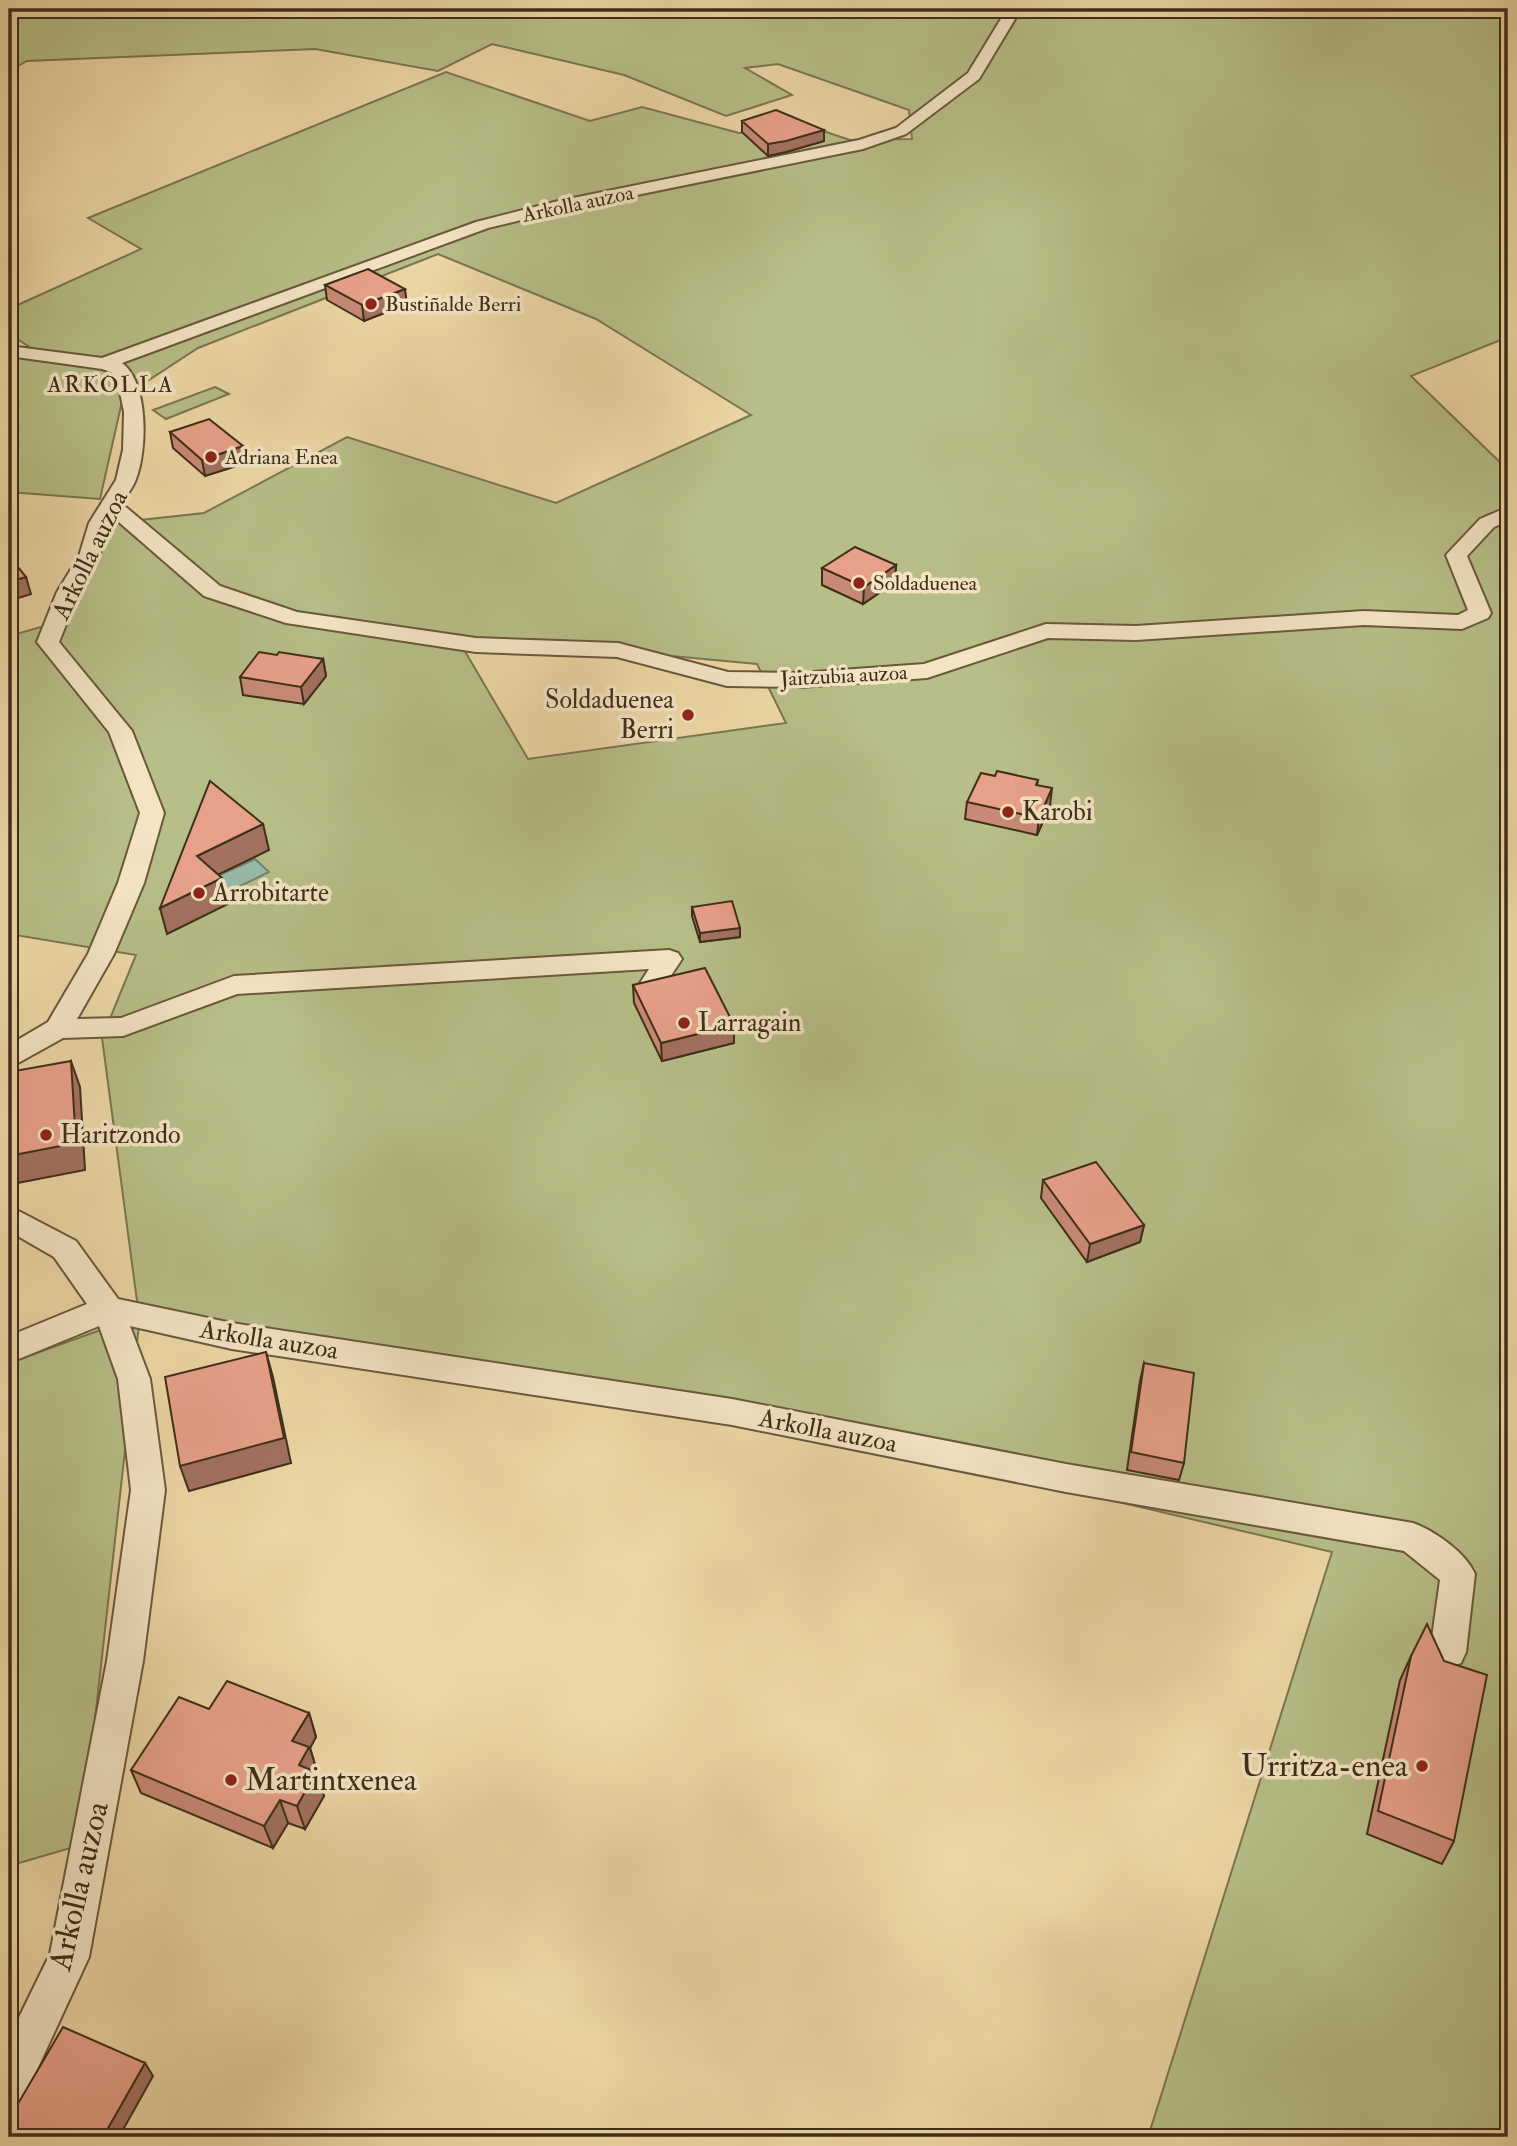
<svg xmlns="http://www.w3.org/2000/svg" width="1517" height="2146" font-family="'IM FELL Double Pica',serif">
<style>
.green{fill:#b7be87;stroke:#7b7650;stroke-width:2;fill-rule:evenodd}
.water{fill:#99b9a9;stroke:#75816f;stroke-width:2}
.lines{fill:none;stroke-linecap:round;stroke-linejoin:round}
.minor-casing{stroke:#6a583c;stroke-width:4}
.minor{fill:#f3e4c4;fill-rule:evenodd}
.wall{fill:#c88a76;stroke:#3f2e19;stroke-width:2}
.shaded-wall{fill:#a27160;stroke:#3f2e19;stroke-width:2}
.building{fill:#e8a189;stroke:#3f2e19;stroke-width:2}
.poi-dot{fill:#8f2418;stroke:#f3e4c4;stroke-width:2.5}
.labels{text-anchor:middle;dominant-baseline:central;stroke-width:7;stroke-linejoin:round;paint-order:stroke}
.far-street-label{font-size:21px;fill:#3f2e19;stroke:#f3e4c4}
.far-poi-label{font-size:21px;fill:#3f2e19;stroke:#f3e4c4;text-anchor:start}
.far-neighbourhood-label{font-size:23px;letter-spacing:2px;fill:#3f2e19;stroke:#f3e4c4}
.street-label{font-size:26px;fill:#3f2e19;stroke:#f3e4c4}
.poi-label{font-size:26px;fill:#3f2e19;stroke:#f3e4c4;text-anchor:start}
.near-poi-label{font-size:32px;fill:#3f2e19;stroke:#f3e4c4;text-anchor:end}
.near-street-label{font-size:32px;fill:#3f2e19;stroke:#f3e4c4}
</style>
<rect width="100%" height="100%" fill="#edd6a5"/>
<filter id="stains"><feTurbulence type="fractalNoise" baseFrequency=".00286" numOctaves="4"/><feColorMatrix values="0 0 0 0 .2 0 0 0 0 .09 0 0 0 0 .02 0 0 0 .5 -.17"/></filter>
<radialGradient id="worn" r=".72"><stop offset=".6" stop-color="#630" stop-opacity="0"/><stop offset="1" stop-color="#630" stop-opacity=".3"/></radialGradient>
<path class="green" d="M9,9h1499v328l-97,39 97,94v1667h-360l184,-585 -491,-115 -701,-121 -59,529 -72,21v-503l130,-47 -37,-278 34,-83 -127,-21v-298l43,-12 52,-100 100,-11 143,-76 209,66 195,-88 -155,-96 -158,-65 -240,94 -75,49 -23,102 -91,-7v-135l19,-11 -19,-12v-25l132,-60 -53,-31 358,-146 144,49 52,-14 97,26 75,-5 36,12 62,-1 -3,-29 -131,-46 -33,4 47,27 -66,21 -102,-41 -132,-31 -54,27 -123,-22 -288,12 -18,10zM456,636l301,28 29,59 -258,36z
M215,387l14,7 -63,25 -13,-9z"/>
<path class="water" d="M255,859l14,13 -45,22 -15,-14z"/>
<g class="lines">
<g class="minor-casing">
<path id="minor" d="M1007,9h14l-42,70 -73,55 -43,15 -305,62 -70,17 -366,135c27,20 25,88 14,116 -3,9 -10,17 -15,24l99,83 77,26 179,26 142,5 110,29 72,1 124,-9 122,-40 90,2 228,-15 94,4 10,-5 -22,-55 34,-36 28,-12v14l-14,6 -27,29 24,57 -3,5 -26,11 -98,-4 -228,15 -88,-2 -121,40 -127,9 -73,-1 -110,-29 -141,-5 -190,-29 -82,-27 -91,-79 -14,39 -20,36 -20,50 73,89 32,82 -20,70 -30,71 -37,65 44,-1 113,-42 435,-26 9,3 4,6 -22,33 -9,3 -9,-3 -4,-6 11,-17 -412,25 -114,42 -60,2 -54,30v-23l39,-23 40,-68 30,-71 22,-70 -31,-81 -72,-90 20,-50 22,-36 10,-33 27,-43 7,-30 1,-38 -7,-34 -6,-6 -9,-3 -93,-13v-10l93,12 374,-136 82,-21 301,-61 37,-12 72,-55z
M9,1206l67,35 42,58 114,24 500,76 334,65 347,59c22,8 53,30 62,51l-9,78 -5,11 -13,5 -13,-5 -5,-11 10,-72 -36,-29 -338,-59 -334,-67 -500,-76 -102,-23 20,53 15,111 -22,171 -54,296 -65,141 -15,6v-66l41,-84 57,-293 24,-171 -13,-111 -19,-53 -90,37v-27l78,-32 -33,-47 -45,-26z"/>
</g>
<use href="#minor" class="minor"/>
</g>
<path class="wall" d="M742,121l82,9v11l-38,11 -18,4 -26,-24z
M325,285l82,19 -43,17 -37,-21z
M170,432l76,31 -41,13 -32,-28z
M896,565l-1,17 -32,22 -41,-19v-17z
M277,655l46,4 3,17 -22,28 -61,-9 -3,-18z
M995,776l43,4 -1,5 13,21 -13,29 -72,-16 2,-17z
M692,907l48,21v9l-40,5 -8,-26z
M633,985l101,40v18l-72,18 -28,-58z
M1043,1180l101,45 -4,17 -53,20 -46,-64z
M1144,1363l40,100 -5,17 -52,-10 13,-89z
M1411,1656l43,185 -12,23 -75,-30 33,-154z
M209,1709l100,4 7,24 -6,11 7,23 -1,1 8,24 -19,33 -17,-6 -15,25 -132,-55 -10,-23z"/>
<path class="shaded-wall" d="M824,130v11l-38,11 -18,4v-12z
M405,289l2,15 -43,17 -2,-16z
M243,446l3,17 -41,13 -3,-16z
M896,565l-1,17 -32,22 1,-17z
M26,577l5,17 -22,7v-19z
M323,659l3,17 -22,28 -3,-17z
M1052,788l-2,18 -13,29 2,-17z
M263,824l6,26 -66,32 -6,-26z
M222,878l6,26 -61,30 -7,-26z
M740,928v9l-40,5v-9z
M734,1025v18l-72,18 -1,-18z
M71,1061l9,26 5,83 -73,14 -3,-8v-20z
M1144,1225l-4,17 -53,20 3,-18z
M266,1352l7,25 18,86 -102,28 -9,-25z
M309,1713l7,24 -6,11 7,23 -11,17 -14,-47z
M316,1772l8,24 -19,33 -8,-23z
M280,1800l8,23 -15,25 -9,-22z
M145,2063l8,13 -34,61h-16z"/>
<path class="building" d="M776,110l48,20 -38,11 -18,3 -26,-23z
M368,269l37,20 -43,16 -37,-20z
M209,419l34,27 -41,14 -32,-28z
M855,547l41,18 -32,22 -42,-19z
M9,556l17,21 -17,5z
M259,652l18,3 2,-3 44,7 -22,28 -61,-10z
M997,771l41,9 -2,5 16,3 -13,30 -72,-16 14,-29 14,3z
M210,781l53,43 -66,32 25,22 -62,30z
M732,901l8,27 -40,5 -8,-26z
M705,968l29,57 -73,18 -28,-58z
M71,1061l5,82 -67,13v-84z
M1096,1162l48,63 -54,19 -47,-64z
M266,1352l18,86 -104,28 -15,-89z
M1144,1363l50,10 -10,90 -53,-11z
M1427,1624l17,37 43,14 -33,166 -76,-30 33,-155z
M227,1681l82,32 -17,28 17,6 -10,18 17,7 -19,34 -17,-6 -16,26 -133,-56 48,-73 30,12z
M63,2027l82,36 -42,74h-94v-18z"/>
<g class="poi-dot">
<circle cx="371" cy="304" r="7"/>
<circle cx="211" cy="457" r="7"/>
<circle cx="859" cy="583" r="7"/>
<circle cx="688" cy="715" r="7"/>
<circle cx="1008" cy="812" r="7"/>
<circle cx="199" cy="893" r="7"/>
<circle cx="684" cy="1023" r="7"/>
<circle cx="46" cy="1135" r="7"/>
<circle cx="1422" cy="1766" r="7"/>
<circle cx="231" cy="1780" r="7"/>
</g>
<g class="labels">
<g class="far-street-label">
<text transform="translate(578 204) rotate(-12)">Arkolla auzoa</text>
<text transform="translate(844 676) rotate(-3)">Jaitzubia auzoa</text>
</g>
<g class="far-poi-label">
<text x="385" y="304">Bustiñalde Berri</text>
<text x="225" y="457">Adriana Enea</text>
<text x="873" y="583">Soldaduenea</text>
</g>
<g class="far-neighbourhood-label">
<text x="111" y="384">ARKOLLA</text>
</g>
<g class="street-label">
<text transform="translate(90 555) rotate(-64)">Arkolla auzoa</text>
<text transform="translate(269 1340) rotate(9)">Arkolla auzoa</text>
<text transform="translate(828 1431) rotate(11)">Arkolla auzoa</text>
</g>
<g class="poi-label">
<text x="674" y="700" text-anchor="end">Soldaduenea<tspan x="674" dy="30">Berri</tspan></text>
<text x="1022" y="812">Karobi</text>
<text x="213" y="893">Arrobitarte</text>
<text x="698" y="1023">Larragain</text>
<text x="60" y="1135">Haritzondo</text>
</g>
<g class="near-poi-label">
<text x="1408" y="1766">Urritza-enea</text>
<text x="245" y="1780" text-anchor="start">Martintxenea</text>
</g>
<g class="near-street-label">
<text transform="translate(79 1886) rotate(-77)">Arkolla auzoa</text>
</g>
</g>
<rect width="1517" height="2146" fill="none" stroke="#edd6a5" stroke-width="35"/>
<rect x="10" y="10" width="1496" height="2125" fill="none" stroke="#3f2e19" stroke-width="3.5"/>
<rect x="18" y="18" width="1482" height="2111" fill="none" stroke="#3f2e19" stroke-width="2"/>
<rect width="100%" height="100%" filter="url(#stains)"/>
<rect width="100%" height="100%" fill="url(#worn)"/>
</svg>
